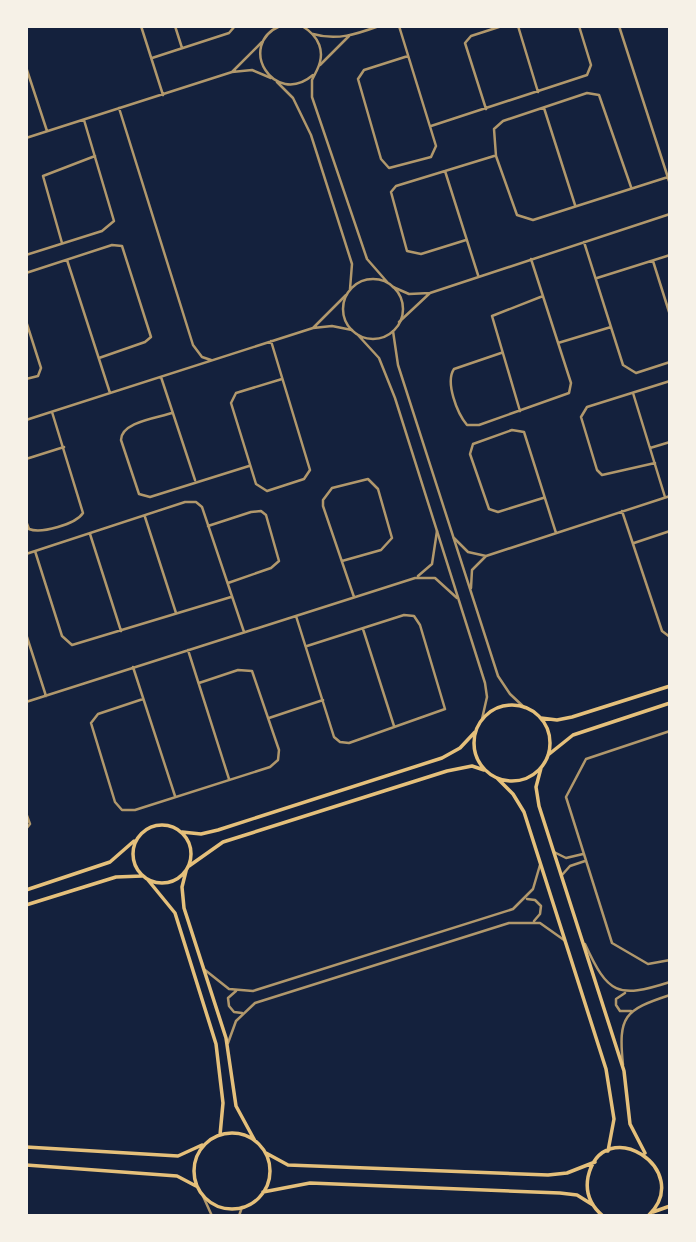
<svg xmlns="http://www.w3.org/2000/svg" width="696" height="1242" font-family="Lora,serif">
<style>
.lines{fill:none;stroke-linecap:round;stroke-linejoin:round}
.minor{stroke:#b1986c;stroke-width:2.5}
.tertiary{stroke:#b1986c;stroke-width:2.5}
.secondary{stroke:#e5c07b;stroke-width:3.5}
</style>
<rect width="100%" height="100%" fill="#14213d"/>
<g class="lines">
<path class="minor" d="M141,26l22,69
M175,26l7,22
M399,26l37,120 -5,11 -42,11 -8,-9 -23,-80 6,-9 44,-14
M518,26l20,66
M619,26l51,158
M313,34c24,7 44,0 66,-8
M152,58l77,-25 6,-7
M320,65l29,-29
M26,67l21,64
M232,72l30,-30
M119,108l74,237 9,12 9,3
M544,108l31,97
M486,109l-21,-66 6,-7 31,-10
M431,126l156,-51 4,-10 -12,-39
M26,138l206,-66 20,-2 19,8
M445,171l33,104
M631,187l-32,-92 -12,-2 -84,28 -9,8 2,27 21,59 16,5 135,-43
M466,240l-45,14 -14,-3 -16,-59 5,-6 98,-30
M584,242l39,123 13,8 34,-11
M62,243l-19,-67 52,-20
M26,255l76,-24 12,-10 -30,-101
M67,260l43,133
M653,261l17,54
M26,273l86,-28 10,1 29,91 -6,5 -46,16
M597,278l73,-23
M393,287l16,7 21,-1 240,-79
M26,321l15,47 -3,8 -12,3
M399,322l31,-29
M313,328l33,-33
M271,341l39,129 -6,9 -37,12 -11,-7 -25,-81 5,-10 46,-14
M558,343l53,-16
M501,353l-47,16c-9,13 3,44 13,56h12l90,-32 2,-10 -40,-124
M161,377l34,103
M633,393l32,104
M520,411l-28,-95 51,-20
M172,413c-15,5 -51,9 -51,27l18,54 11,3 99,-31
M26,420l287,-92 19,-2 20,4
M650,448l20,-6
M26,459l38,-12
M655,463l-53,12 -5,-5 -16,-53 6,-10 83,-26
M543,498l-45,14 -9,-3 -19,-55 3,-10 39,-14 12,2 32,101
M622,511l40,120 8,6
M145,517l31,96
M26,521l3,8c12,5 47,-5 54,-16l-31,-101
M208,526l43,-14 10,-1 5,4 13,46 -8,7 -43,15
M90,534l31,97
M454,538l14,14 18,4
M634,543l36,-12
M35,551l27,85 10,9 159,-48
M26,554l159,-52h11l6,5 42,125
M342,561l39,-11 11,-12 -14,-49 -10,-10 -36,9 -9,12v6l31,91
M418,576l14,-12 5,-33
M471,588l1,-18 14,-14 184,-60
M296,616l38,121 6,5 9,1 96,-34 -25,-84 -6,-9 -10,-1 -97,31
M363,629l31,97
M26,634l20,62
M188,650l41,129
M133,667l42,129
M143,699l-45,15 -7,9 24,79 7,8h13l135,-43 8,-7 1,-10 -27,-79 -14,-1 -39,13
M26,702l389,-124h20l22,20
M269,718l54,-18
M670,731l-84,28 -20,38 46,146 36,21 22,-4
M26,813l4,11 -4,5
M554,852l12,6 17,-4
M562,875l8,-9 15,-5
M585,944c23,50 32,55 85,38
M625,993l-9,6v6l4,6h11
M623,1065c-5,-49 1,-55 47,-70"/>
<path class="tertiary" d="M280,26c-44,19 -6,82 33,49
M302,26c17,10 24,26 15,44
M317,70l-5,10v17l55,162 21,24
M277,82l16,16 18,37 41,129 -2,25
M343 309a30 30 0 1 1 60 0a30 30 0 1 1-60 0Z
M393,331l5,34 100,311 12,18 15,14
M357,334l22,24 16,40 90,285 2,14 -5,22
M527,899l8,1 6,6 -1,8 -6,7
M205,970l24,19 24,2 260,-82 20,-20 7,-24
M236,991l-8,7 1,8 5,6 8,1
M228,1043l8,-22 19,-18 254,-80h31l24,17
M203,1196l9,20
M239,1216l3,-9"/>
<path class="secondary" d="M474 743a38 38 0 1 1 76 0a38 38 0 1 1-76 0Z
M541,718l16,2 15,-3 98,-31
M548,755l25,-20 97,-32
M541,768l-5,19 3,19 85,265 6,53 15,29
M497,778l16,16 11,18 82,257 8,50 -6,32
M133 854a29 29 0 1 1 58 0a29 29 0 1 1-58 0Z
M182,832l19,2 17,-4 224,-72 18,-10 15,-16
M189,866l34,-24 224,-71 25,-5 12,4
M186,871l-4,16 2,21 42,130 10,68 19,35
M148,880l27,33 41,131 7,59 -3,32
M26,890l84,-28 24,-21
M26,905l90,-28 26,-1
M194 1171a38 38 0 1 1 76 0a38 38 0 1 1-76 0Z
M26,1147l152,9 24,-11
M266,1153l22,12 260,10 19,-2 28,-11
M26,1165l151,11 19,10
M263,1192l47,-9 250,10 17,2 16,10
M653,1212l17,-6
M603,1216c-12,-10 -18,-23 -15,-39 15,-66 108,-7 60,39"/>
</g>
<rect width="696" height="1242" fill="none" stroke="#f6f1e7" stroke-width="56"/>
</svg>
